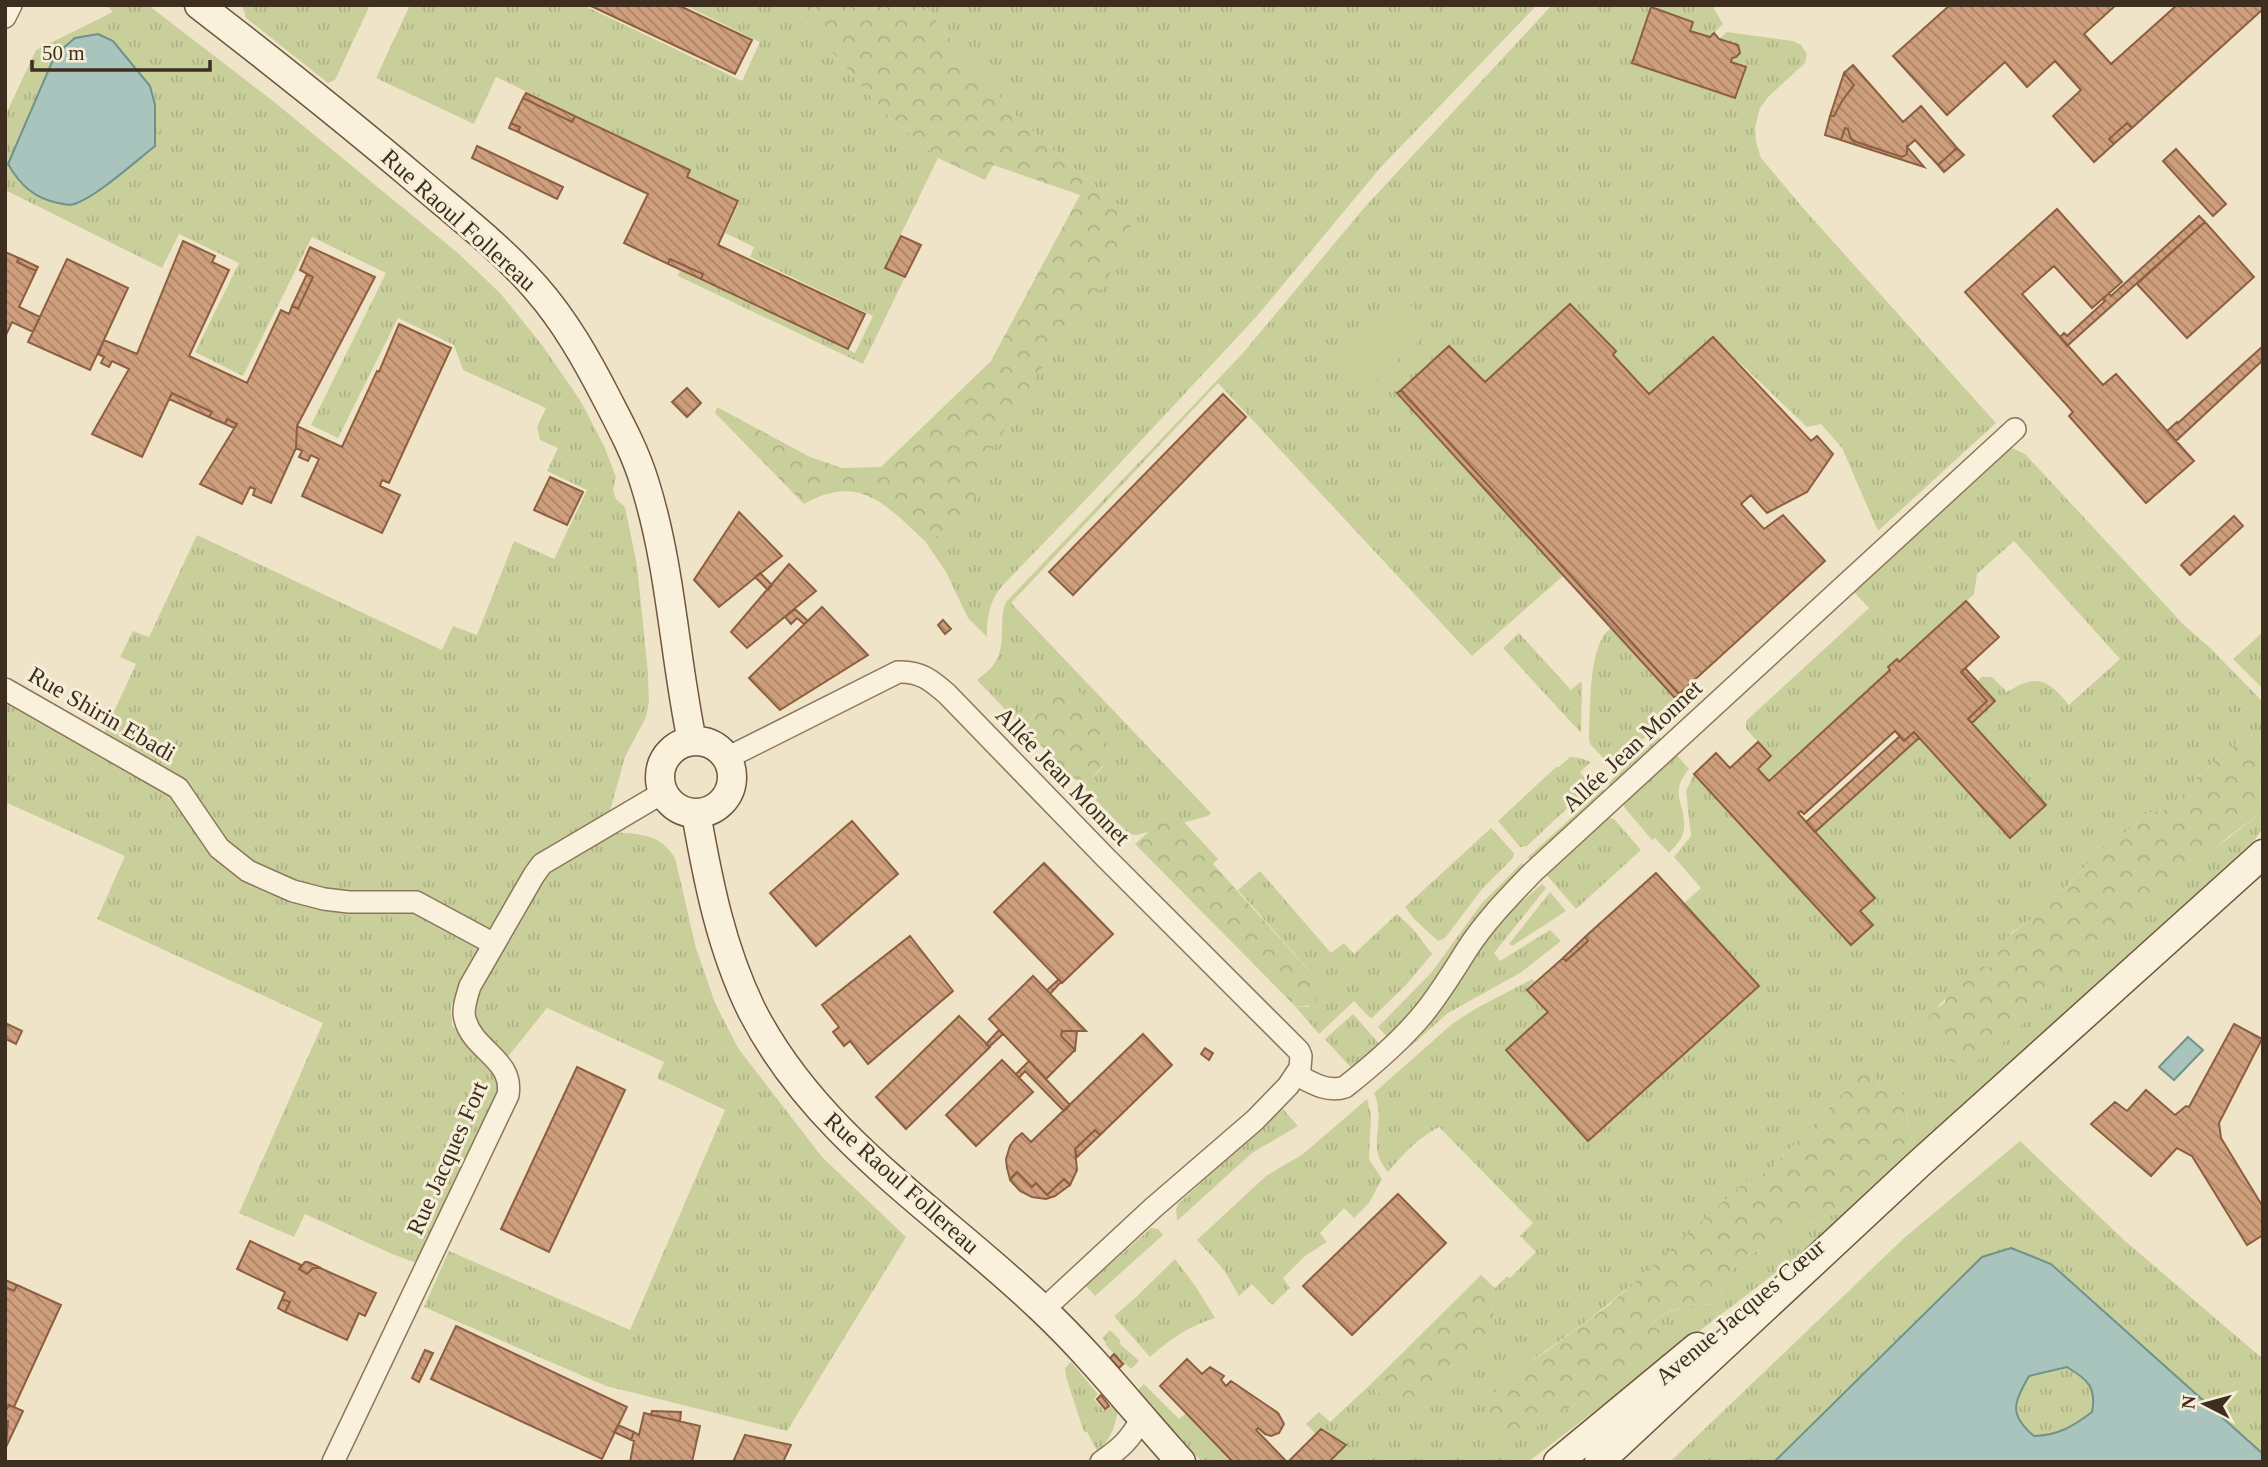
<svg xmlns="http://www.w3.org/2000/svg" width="2268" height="1467" font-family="Georgia,serif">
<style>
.grass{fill:url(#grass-tufts)}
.forest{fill:url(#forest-crowns)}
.garden{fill:#c9cf9b}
.water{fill:#a9c4bc;stroke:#6f938a;stroke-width:2;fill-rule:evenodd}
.building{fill:url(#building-back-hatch);stroke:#8d5f41;stroke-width:2}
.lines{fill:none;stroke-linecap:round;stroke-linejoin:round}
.street-casing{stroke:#8d765c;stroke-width:24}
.secondary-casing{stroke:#6f573f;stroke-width:31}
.street{stroke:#faf1dc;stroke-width:21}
.secondary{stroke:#faf1dc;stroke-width:28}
.labels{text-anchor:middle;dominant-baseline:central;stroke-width:6;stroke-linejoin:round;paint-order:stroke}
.street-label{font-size:24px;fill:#3d2e20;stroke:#f7eed8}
</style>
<defs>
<pattern id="grass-tufts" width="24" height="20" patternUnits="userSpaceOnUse" patternTransform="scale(1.75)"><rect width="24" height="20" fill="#c9cf9b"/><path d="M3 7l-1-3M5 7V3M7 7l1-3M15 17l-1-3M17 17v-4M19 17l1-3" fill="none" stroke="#aeb285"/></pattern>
<pattern id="forest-crowns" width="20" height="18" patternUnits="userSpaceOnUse" patternTransform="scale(1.75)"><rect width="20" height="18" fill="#c9cf9b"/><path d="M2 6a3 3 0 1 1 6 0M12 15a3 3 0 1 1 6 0" fill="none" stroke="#aeb285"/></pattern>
<pattern id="building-back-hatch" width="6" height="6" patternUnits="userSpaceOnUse" patternTransform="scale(1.75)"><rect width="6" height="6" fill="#cf9f7d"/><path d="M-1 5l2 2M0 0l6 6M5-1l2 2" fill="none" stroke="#a98266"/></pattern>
</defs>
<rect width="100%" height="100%" fill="#f0e4c8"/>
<path class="grass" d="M106,5h42l125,96 186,153 42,40 41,51 38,55 24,46 12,31 -3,13 3,9 9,8 12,58 11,108 1,29 -3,15 -21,40 -16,57 -74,43 -84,148 1,20 42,47 6,17 -81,175 -27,-10 -87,-40 -11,23 -55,-24 84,-190 -226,-104 28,-63 -120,-54v-102l91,50 40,-86 -16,-7 13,-26 16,6 48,-102 245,115 11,-24 24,9 37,-94 40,18 33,-69 -40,-19 11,-23 -18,-8 -3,-13 9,-19 -83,-38 -9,-25 -56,-27 -60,120 -27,-13 75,-152 -74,-36 -69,139 -48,-24 44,-89 -60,-29 -17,34 -157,-78v-74l31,-66 77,-38z
M242,5h128l-35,75 -7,3 -82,-65z
M410,5h173l159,76 18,-39 -76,-37h107l99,113 48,40 -53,109 20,10 -42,87 -185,-88 2,-6 175,83 18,-37 -123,-59 4,-10 -29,-14 15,-32 -52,-25 3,-6 -195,-93 -22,47 -98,-46z
M925,5h612l-157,163 -123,148 -163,175 -92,95c-13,16 -15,31 -15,51l-19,-19 -22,-46 -21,-31 20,-9 23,-14 15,-53 147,-251 -35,-27 -82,-74 -66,-78z
M1552,5h160l11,19 -13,13 -20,-6 3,-10 -42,-13 -19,55 102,35 11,-31 -14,-5 1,-4 4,-1 4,-4 -2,-8 -19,-6 8,-7 66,9 8,4 6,9 -2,9 -36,33 -9,12 -5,20 1,14 5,16 42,50 193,215 -118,108 -36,-83 -21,-24 -14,3 -94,-90 -64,57 -36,-39 3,-4 -46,-47 -85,78 -36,-35 -52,47 166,182 -91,80 -254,-273 -207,220 200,210 -3,3 -71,19 -8,-1 -42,-43 1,-10 15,-14 -10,-42 -10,-8 -17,-30 -9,5 -34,36 -46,-48c6,-5 13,-10 17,-16 13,-18 4,-43 12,-62l237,-249 121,-145z
M2012,448l13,6 159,171 26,23 53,54v28l-25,12 -18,13 -50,53 -25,6 -12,13 -33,24 -35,37 -20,5 -11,24 -23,16 -17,35 -13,-2 -43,40 3,32 5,21 317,-248v16l-12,19 -334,303 -8,-19 -6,-36 -23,-3 -2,-11 -22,-4 -5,9 -81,85 -24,12c-73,65 -144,136 -229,187l-9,66c18,-3 34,-12 50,-21 37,-20 69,-44 101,-72l-8,-17c13,-17 41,-20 62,-21l7,-8 5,-20 27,-23 31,-11 23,-25 38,-3 -48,43 -56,43 -212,162h-199l17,-18 -25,-15 -5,5 -10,-10 13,-12 11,10 41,-38 6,10 54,-3 21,-25 10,-4 13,-11 20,-23 -3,-27 -15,-22 4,-4 14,13 12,-12 3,2 26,-26 -16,-16 13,-13 -94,-96c-21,11 -36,27 -51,45 -24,-28 0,-46 -14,-79l78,-69 23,-15 57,-30 3,3 -8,8 21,22 40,129 171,-154 -75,-84 17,-15 -27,-31 17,-21 -5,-45 8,-17 157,171 22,-20 -13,-14 15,-14 -60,-65 104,-94 91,99 36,-32 -74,-82 23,-22 -18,-20 5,-4h10l15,15c30,-19 41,-13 62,13l51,-46 -106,-118 -37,33 -3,20 -205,185 -9,-10 12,-12 -26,-28v-8l123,-113 -17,-18 153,-139z
M1611,628l64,70 -8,9 -6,15 -37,35 -8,5 -11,-2 -15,-16 -1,-5c2,-29 -2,-94 22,-111z
M2263,632v57l-30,-30z
M1519,633l52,57 9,-8 2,1 -1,50 -78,-85z
M1659,737l5,7 -51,45 -5,-6z
M1675,753l14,16c-21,25 -3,34 -5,60 -1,10 -9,17 -15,24l-14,-15 -3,2 -28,-33 1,-8z
M1570,757l10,1 11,4 -11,10 11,14 -64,60 -7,1 -22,-26 58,-54h3z
M1603,789l5,6 -75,68 -5,-6z
M1604,817l10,2 27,31 -65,59 -32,-37z
M1491,828l23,25 -1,5 -31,31 -37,49 -7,3 -24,-22 -9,-12z
M615,832c27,3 44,1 60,26l21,90 19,55 23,45 84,109 84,80 -119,194 -181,-45 -182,-79 25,-56 181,79 95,-220 -68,-32 7,-16 -117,-54 -40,50c-20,-21 -35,-31 -30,-62l65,-118 8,-9z
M1522,863l5,5 -94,124 -43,48 -12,-13 53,-54 51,-70z
M1260,871l71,82 13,-10 10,11 43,-40 16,15 19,25 -27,32 -33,32 -3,-1 -15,-16 -35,33 -24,-28 13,1 12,-24 -82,-93z
M1542,884l4,4 -52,65 6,8 50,-31 11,11 -41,32 -72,40 -45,40 -2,-3 111,-148 5,4z
M1550,892l16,19 -54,35 -3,-2z
M1353,1014l29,33 -30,22 -27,-30z
M1367,1099l4,16 -2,44 13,20 -13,24 -15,15 -10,-10 -24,25 7,9 -22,14 -22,22 7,10 -18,17 -20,-21 -13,12 -15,-26 -27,-30 69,-64 37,-22z
M1282,1108l16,18 -46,27 -75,68 -1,-12 2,-5z
M2020,1141l104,99 139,119v103h-593l233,-223z
M1151,1228l7,1 5,6 -68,61 -9,-10z
M1175,1259l21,28 19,31c-26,8 -45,21 -65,39l-36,-41 20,-17z
M1110,1330l11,11 -2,2 20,18 -8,8 -5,-5 -2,1 -19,-21 1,-2 -4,-4z
M1071,1362l27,32 -4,5 10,12 10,-7 4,6c-3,17 -7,30 -21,41l-10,-19h-3l-18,-55 -1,-9z
M1144,1384l35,35 7,-6 47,49h-31l-49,-53 1,-2 -16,-17z"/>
<path class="forest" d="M791,5h134l22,30 66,78 82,74 35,27 1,19 -27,52 -70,94 -50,86 -16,53 -23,14 -20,9c-40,-37 -66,-68 -121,-37l-89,-91 2,-6 93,50 32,11 39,-1 110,-106 89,-166 -87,-30 -8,15 -47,-22 -48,-40z
M1065,687c13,1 16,4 20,15l-4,8 2,7 10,8 9,-3 6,9 -6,12c11,31 -12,23 -15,48l-64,-63 34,-36z
M2263,730v81l-36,27 -238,217c-15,8 -27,12 -43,4l-5,-21 -12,-15v-7l16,-14 5,-14 31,-22 13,2 -1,-20 40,-31 2,-14 10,-10 20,-5 35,-37 33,-24 12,-13 25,-6 50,-53 18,-13z
M1173,810l45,49 -5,5 107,119c0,20 -5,24 -25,23l-160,-162z
M1863,1073h9l6,7 2,11 18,-2 5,5 6,36 8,19 -73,65 -38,4 -23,24 -31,11 -27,23 -5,20 -7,8c-20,1 -49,3 -62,21l8,5v12c-36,32 -68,54 -111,78 -11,6 -26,16 -40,15 -12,0 -19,-9 -26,-17l12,-25 23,-24 30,-18 62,-46 137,-124 24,-11 81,-85 5,-9z
M1477,1279l15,22 3,27 -19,23 -14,11 -10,4 -21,25 -28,16c-15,-5 -24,-9 -32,-23z"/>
<path class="garden" d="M1399,293l33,35 -62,58 -33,-36z"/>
<path class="water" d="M98,34l15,7 37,45 5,19v41c-19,15 -60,52 -81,58 -5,2 -10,0 -16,-1 -24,-5 -38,-18 -50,-39l47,-109 20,-17z
M2188,1037l15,13 -29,30 -15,-13z
M2011,1248l40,16 212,190v8h-489l208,-205zM2067,1367c20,12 30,20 25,45 -20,15 -33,23 -58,24 -26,-22 -20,-33 -5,-60z"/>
<path class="building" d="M589,5h89l74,35 -17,34z
M1950,5h166l-32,29 27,30 66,-59h86v4l-131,119 -5,-5 -18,16 5,5 -20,18 -41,-46 28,-26 -26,-29 -28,26 -22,-25 -58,53 -54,-59z
M1651,7l42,15 -3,9 20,6 4,-4 5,6 19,6 2,8 -4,4 -4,1 -1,4 15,5 -11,31 -103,-35z
M1853,65l50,57 18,-16 36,42 -19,17 -23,-25 -8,7v7l-5,3 -49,-16 -3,-5 -2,-7 -3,-1 -4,12 -16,-5 5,-19h4l8,-15 12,-16 -10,-12z
M1844,73l10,12 -12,16 -8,15h-4z
M526,93l49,23 -3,6 -49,-24z
M523,98l49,24 3,-6 115,54 -3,7 51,24 -20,44 147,69 -17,35 -147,-70 2,-5 -33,-15 -2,5 -44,-21 24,-49 -130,-62 2,-5 -9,-4z
M511,123l9,4 -2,5 -9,-4z
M2127,123l5,5 -18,16 -5,-5z
M1845,128l3,1 3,10 6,3 45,15 5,-3v-7l17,20 -83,-27z
M477,146l86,41 -6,12 -85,-41z
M1957,148l7,7 -20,17 -6,-7z
M2176,149l50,55 -13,12 -50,-55z
M2057,209l65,73 -30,26 -38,-42 -32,28 81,91 13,-11 78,87 -48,42 -77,-87 4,-4 -108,-120z
M2199,216l6,6 -138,124 -7,-9 4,-4 3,3 38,-35 -2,-2 6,-6 2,3z
M2205,222l49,55 -67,61 -50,-54z
M901,236l20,9 -16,32 -20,-9z
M183,241l32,15 -3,6 17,8 -40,86 58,27 34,-73 8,4 3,-8 6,3 15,-32 -13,-7 10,-23 65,30 -78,149 -1,22 -25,55 -18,-8 2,-6 -5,-2 -8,17 -42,-20 37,-60 -10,-5 -2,5 -16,-7 3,-5 -40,-19 -30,64 -50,-23 37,-65 -17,-8 -3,6 -8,-4 3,-6 -6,-3 6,-14 33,14z
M5,252l14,6 -2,4 19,9 -17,36 21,10 -7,15 -21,-10 -7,15z
M19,258l19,9 -2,4 -19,-9z
M67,259l61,29 -38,82 -62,-28z
M670,259l33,15 -2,5 -33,-15z
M307,274l6,3 -15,32 -6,-3z
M1570,304l46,47 -3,4 36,39 64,-57 98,104 6,-5 16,18 -26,38 -40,21 -16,-18 -10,9 23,25 19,-14 42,46 -146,133 -278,-304 48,-44 36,36z
M399,324l52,24 -62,135 -7,-3 -2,6 20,9 -18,38 -80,-37 17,-37 -8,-4 -3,6 -9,-4 3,-6 -6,-3 1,-22 45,21 35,-76 2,1z
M2263,346v14l-87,81 -9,-10 10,-9 1,1z
M687,388l14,15 -14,14 -15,-15z
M1401,390l278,304 -4,4 -278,-305z
M172,393l40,19 -3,5 -40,-18z
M1223,394l23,23 -173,178 -24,-23z
M227,419l10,5 -3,4 -9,-4z
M550,477l33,15 -16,33 -33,-15z
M739,512l43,44 -63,51 -25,-27z
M2234,516l9,10 -53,49 -9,-10z
M789,564l27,27 -69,57 -16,-16z
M760,573l12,12 -4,5 -13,-13z
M1966,601l33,36 -38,35 26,29 -19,18 78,86 -36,33 -96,-106 -10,9 -9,-10 -91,83 -3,-3 -3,2 77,85 -15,13 13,14 -22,20 -157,-171 22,-21 14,15 28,-26 13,14 -13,13 11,12 121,-111 -2,-3 9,-8 2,3z
M822,607l46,48 -88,55 -31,-32z
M795,609l13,12 -4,3 -7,-6 -6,6 -6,-7z
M943,620l8,9 -6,5 -7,-9z
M1965,668l30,33 -23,22 -4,-4 19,-18 -26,-29z
M1914,732l5,6 -104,94 -9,-10 94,-86 4,5z
M852,821l46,53 -82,72 -46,-53z
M1044,863l69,71 -51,49 -68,-71z
M1656,873l103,113 -171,155 -82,-91 42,-38 -21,-22 36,-32 3,3 22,-20 -3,-4z
M910,936l43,55 -85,73 -18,-23 -6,5 -11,-14 6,-5 -17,-22z
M1585,937l3,4 -22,20 -3,-3z
M1033,976l53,55h-24l-1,5 14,14 -29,29 -57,-60z
M1059,979l2,3 -11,12 -3,-4z
M959,1016l31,31 -84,82 -30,-32z
M5,1023l17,8 -6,13 -10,-5 -1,2z
M2234,1024l28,15 -43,84 2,15 42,69v28l-16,10 -55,-89 -15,-8 -26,28 -60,-52 24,-22 12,9 19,-21 29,25 11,-9 3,1z
M999,1030l4,4 -14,13 -3,-3z
M1062,1031h15l-2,19 -14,-14z
M1143,1034l29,31 -72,70 -5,-5 -20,19 2,21 -7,15 -6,-6 -17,16 -11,-12 -4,4 -15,-15 -7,7 -3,-11 -1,-9 4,-13 5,-7 7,-6 9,9z
M1205,1048l8,5 -4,7 -8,-6z
M1002,1060l31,32 -57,54 -30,-31z
M1029,1061l41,44 -6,6 -39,-40 -6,7 -3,-4z
M577,1067l48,23 -76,162 -48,-23z
M1095,1130l5,5 -23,22 -2,-8z
M1017,1172l15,15 4,-4 11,12 17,-16 6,6 -15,11 -9,3 -14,-2 -12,-6 -10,-11z
M1398,1194l48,49 -94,92 -49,-49z
M250,1241l51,24 -2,4 8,5 6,-6h7l56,25 -11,23 -6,-3 -12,27 -62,-28 5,-10 -8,-3 3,-7 -48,-23z
M305,1262h3l13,6h-8l-6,6 -8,-5z
M5,1280l12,5 -3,6 -9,-4z
M17,1285l44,20 -47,102 -5,-2 -4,7v-125l9,4z
M282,1299l8,3 -5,10 -7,-4z
M456,1326l171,81 -25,52 -171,-80z
M425,1350l8,3 -14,29 -7,-4z
M1114,1354l9,10 -4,4 -9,-10z
M1187,1359l15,15 8,-7 14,9 -3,4 5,6 5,-5 47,32 6,11 -5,9 -8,3 -6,-2 -7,-6 -2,2 31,32h-54l-73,-76z
M1101,1395l8,11 -4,3 -8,-10z
M9,1405l14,6 -17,36 2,-26 -3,-1v-8z
M652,1411l29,1 -1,9 -29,-6z
M644,1413l56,13 -8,36h-62l4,-21 -3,-1 3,-8 5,3z
M5,1420l3,1 -2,26h-1z
M618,1425l16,7 -3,8 -17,-8z
M1321,1429l25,16 -17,17h-41z
M745,1435l46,10 -8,17h-50z"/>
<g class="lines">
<g class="street-casing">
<path id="street" d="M5,17l6,-12
M5,689l173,99 41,60 29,23 45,20 31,8 25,3h67l78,42
M727,758l171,-86c22,-1 33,8 49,22l158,163 194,194 2,5 -1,12 -12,18 -33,34 -102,88 -110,102
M1297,1075c15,8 31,18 48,12 28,-22 56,-46 79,-74 16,-20 29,-41 42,-62 19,-30 43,-54 67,-79l482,-443
M333,1462l175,-367c6,-36 -35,-44 -43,-76 -3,-10 2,-23 5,-33l64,-111 8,-11 122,-72
M1101,1462c20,-14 29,-22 41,-44"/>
</g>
<g class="secondary-casing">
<path id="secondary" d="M199,5c74,57 147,115 219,176 40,34 83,67 118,107 29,33 51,72 71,111 14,27 28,53 37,82 27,84 30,174 48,260
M660 777a36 36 0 1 1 72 0a36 36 0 1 1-72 0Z
M696,813c12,68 25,135 56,198 65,127 190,202 290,298 50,47 93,102 139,153
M1558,1462l139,-115
M1599,1462l322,-300 342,-308"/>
</g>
<use href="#street" class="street"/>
<use href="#secondary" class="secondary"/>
</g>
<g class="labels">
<g class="street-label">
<text transform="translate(459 220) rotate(42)">Rue Raoul Follereau</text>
<text transform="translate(102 714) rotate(30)">Rue Shirin Ebadi</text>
<text transform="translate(1632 746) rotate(-43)">Allée Jean Monnet</text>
<text transform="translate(1063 776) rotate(46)">Allée Jean Monnet</text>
<text transform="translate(447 1158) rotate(-66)">Rue Jacques Fort</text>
<text transform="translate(902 1183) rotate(42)">Rue Raoul Follereau</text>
<text transform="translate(1740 1312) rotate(-40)">Avenue Jacques Cœur</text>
</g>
</g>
<rect width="2268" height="1467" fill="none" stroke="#3d2e20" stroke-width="14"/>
<g transform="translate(2205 1404) rotate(276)" stroke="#f7eed8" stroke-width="5" paint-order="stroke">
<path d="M0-5L12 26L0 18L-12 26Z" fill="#3d2e20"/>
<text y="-10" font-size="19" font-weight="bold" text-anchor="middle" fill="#3d2e20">N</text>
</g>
<path d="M32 60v10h178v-10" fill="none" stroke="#3d2e20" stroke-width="3.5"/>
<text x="42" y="60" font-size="21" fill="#3d2e20" stroke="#f7eed8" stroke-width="5" paint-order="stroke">50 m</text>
</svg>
